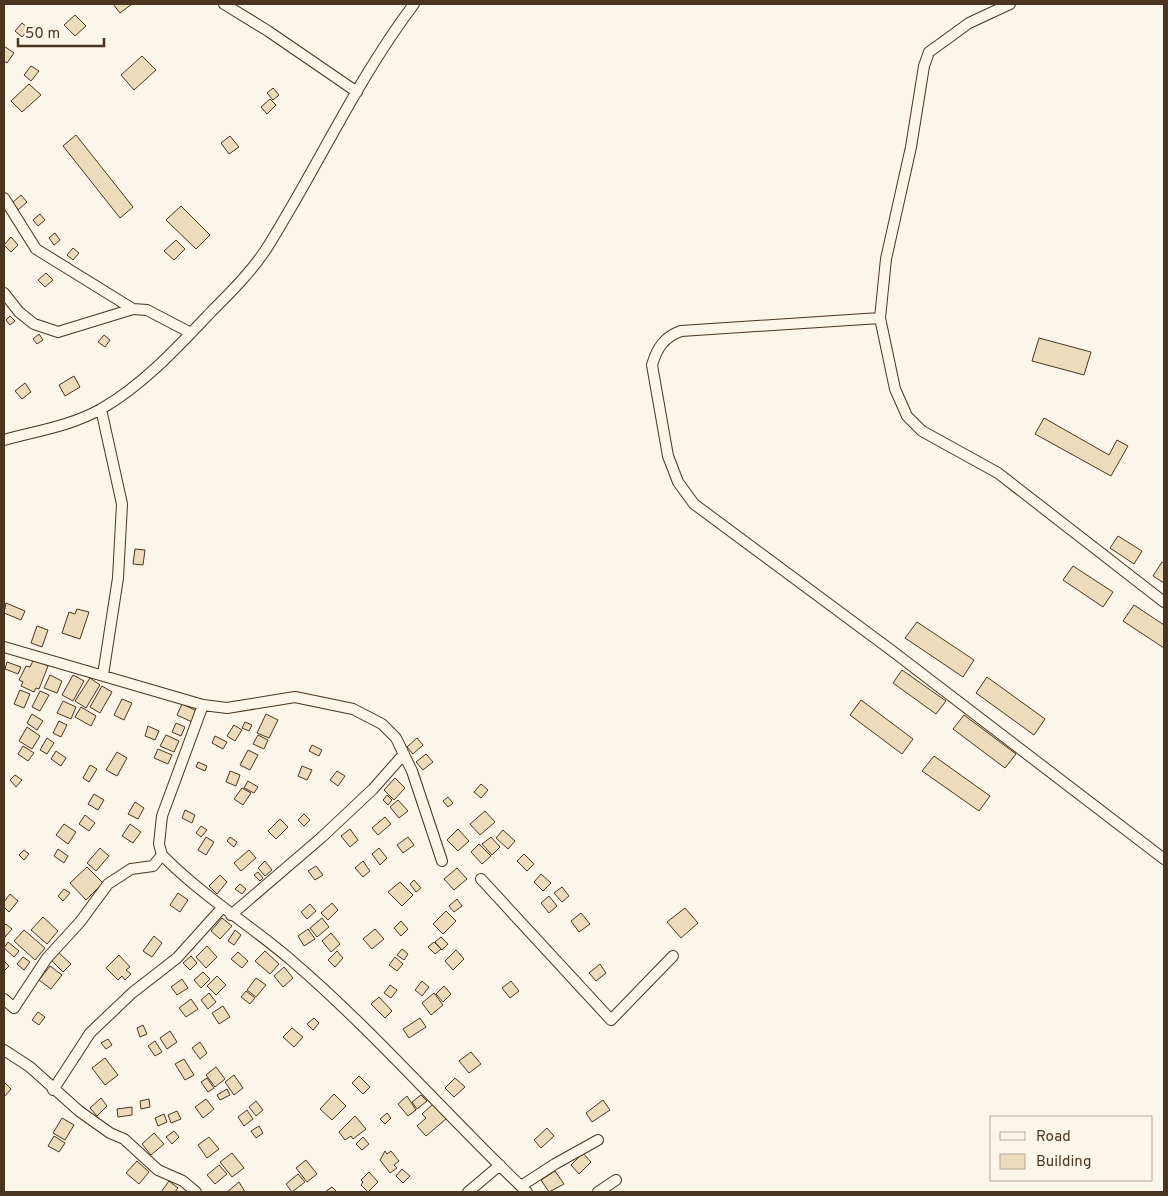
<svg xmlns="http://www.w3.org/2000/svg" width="1168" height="1196" font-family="Overpass,sans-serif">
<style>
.building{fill:#ecdcbc;stroke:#4a3520}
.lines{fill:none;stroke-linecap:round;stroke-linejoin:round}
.minor-casing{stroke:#4a3520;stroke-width:12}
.minor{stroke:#fbf6e9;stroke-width:10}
</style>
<rect width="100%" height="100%" fill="#fbf6e9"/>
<path class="building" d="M113,4h19l-12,9z
M75,15l11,11 -11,10 -11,-11z
M22,23l7,6 -7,8 -7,-6z
M4,46l10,7 -7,10 -3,-2z
M142,56l14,14 -22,20 -13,-15z
M31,66l8,5 -8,10 -7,-6z
M29,84l12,11 -19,17 -11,-11z
M273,88l6,7 -6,5 -6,-7z
M270,99l6,6 -9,9 -6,-7z
M76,135l57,72 -13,11 -57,-72z
M230,136l9,11 -10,7 -8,-11z
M21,195l6,7 -9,8 -6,-7z
M181,206l29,29 -14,14 -30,-29z
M40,214l5,6 -7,6 -5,-6z
M55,233l5,7 -6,5 -5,-7z
M11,237l7,8 -7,7 -7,-7z
M176,240l9,9 -11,11 -10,-9z
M73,248l6,5 -6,7 -6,-5z
M46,273l7,7 -8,7 -7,-7z
M10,316l5,5 -5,4 -4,-5z
M39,334l4,6 -6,4 -4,-5z
M104,335l6,5 -5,7 -7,-5z
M1039,338l52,14 -7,23 -52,-14z
M74,376l6,11 -15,9 -6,-11z
M25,383l6,9 -9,7 -7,-8z
M1044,418l65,37 8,-15 11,6 -17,30 -76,-42z
M1118,536l24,15 -8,13 -24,-16z
M135,549l10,1 -2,15 -10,-1z
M1162,562l2,1v20l-11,-7z
M1073,566l40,26 -10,15 -40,-27z
M6,603l19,8 -4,9 -17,-7z
M1134,605l30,20v23l-41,-27z
M77,609l12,3 -9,27 -18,-6 7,-21 6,2z
M917,622l57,38 -11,17 -58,-39z
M37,626l11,4 -6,17 -11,-4z
M34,659l14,7 -9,23 -3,-1 -2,4 -13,-6 2,-4 -4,-2 7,-14 4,1z
M7,662l14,5 -3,7 -13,-5z
M902,670l44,31 -10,13 -43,-31z
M50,675l12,6 -5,12 -13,-5z
M73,675l11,6 -11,20 -11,-6z
M987,677l58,42 -11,16 -58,-42z
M90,678l10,7 -14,23 -11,-7z
M102,686l10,6 -12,21 -10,-6z
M20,690l10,4 -6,14 -10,-4z
M40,691l9,4 -9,16 -8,-4z
M122,699l10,4 -8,17 -10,-5z
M861,700l52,39 -11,15 -52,-39z
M63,701l13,6 -5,12 -14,-6z
M182,704l15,7 -5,11 -15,-7z
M81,707l15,9 -5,10 -16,-9z
M32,714l11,7 -6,9 -10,-7z
M266,714l12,6 -9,18 -12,-5z
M964,715l52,39 -11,14 -52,-39z
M59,721l8,4 -6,12 -8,-4z
M245,722l7,3 -3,6 -7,-3z
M176,723l9,4 -4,9 -9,-4z
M234,725l8,5 -7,11 -8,-5z
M148,726l11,5 -4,9 -10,-4z
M27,727l13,9 -8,13 -13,-8z
M166,735l13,6 -5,11 -14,-6z
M258,735l10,5 -4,9 -11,-5z
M215,736l12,6 -4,7 -11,-6z
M47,738l7,5 -7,11 -7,-4z
M417,738l6,7 -10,9 -6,-7z
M312,745l10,5 -3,6 -10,-5z
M23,746l11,7 -6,8 -10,-7z
M158,749l14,6 -4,9 -14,-6z
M248,750l10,5 -8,15 -10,-5z
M56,751l10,7 -5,8 -10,-7z
M117,752l10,6 -10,18 -11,-6z
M426,754l7,8 -10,8 -7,-8z
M934,756l56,40 -11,15 -57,-40z
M198,762l9,4 -2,5 -9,-4z
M90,765l7,4 -8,13 -6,-4z
M302,766l10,4 -5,10 -9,-4z
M230,771l10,4 -4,11 -10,-4z
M337,771l8,5 -7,10 -8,-6z
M15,775l7,5 -6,7 -6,-7z
M395,778l10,10 -11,12 -10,-10z
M248,781l10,6 -4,6 -10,-5z
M481,784l7,6 -7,8 -7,-6z
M242,788l9,5 -8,12 -9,-6z
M94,794l10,6 -6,10 -10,-6z
M387,795l5,5 -4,5 -5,-5z
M448,797l5,6 -5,4 -5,-6z
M398,800l10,11 -9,7 -9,-11z
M135,802l9,6 -6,11 -10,-5z
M185,810l10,5 -3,8 -10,-5z
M485,811l10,11 -15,13 -10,-11z
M304,814l6,6 -6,6 -6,-6z
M85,815l10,8 -6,8 -10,-7z
M385,817l6,7 -13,11 -6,-7z
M280,819l8,8 -12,12 -8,-8z
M64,824l12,8 -8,12 -12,-9z
M130,824l11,8 -8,11 -11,-7z
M201,826l6,4 -6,7 -5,-4z
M350,829l8,11 -8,7 -9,-11z
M458,829l11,12 -11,10 -11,-11z
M503,830l12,11 -7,8 -12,-11z
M206,837l8,5 -8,13 -8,-5z
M230,837l7,5 -3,5 -7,-6z
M408,837l6,8 -11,8 -6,-8z
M491,837l9,10 -8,8 -10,-11z
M479,844l12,12 -9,8 -11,-12z
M100,848l9,8 -13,15 -9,-8z
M379,848l8,10 -7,7 -8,-11z
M58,849l10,7 -4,7 -10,-7z
M24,850l5,4 -5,6 -5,-5z
M249,850l7,8 -15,13 -7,-8z
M524,854l10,10 -7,7 -10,-10z
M265,861l7,9 -7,6 -7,-8z
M363,861l7,10 -7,6 -8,-9z
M316,866l7,9 -8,5 -7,-9z
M87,867l16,16 -17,17 -16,-17z
M457,868l10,11 -13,11 -10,-11z
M258,872l5,6 -3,3 -6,-6z
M541,874l10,9 -8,8 -9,-9z
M220,875l7,7 -10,12 -8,-8z
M414,880l7,8 -5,4 -6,-8z
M400,882l13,13 -11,11 -14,-14z
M240,884l6,5 -4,5 -7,-5z
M562,887l7,9 -7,6 -8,-9z
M64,889l6,4 -7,8 -5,-5z
M178,893l10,7 -8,12 -10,-7z
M10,894l8,7 -9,11 -5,-5v-5z
M549,896l8,10 -8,7 -8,-10z
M457,899l5,7 -8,6 -5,-6z
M332,903l6,7 -10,10 -7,-7z
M310,904l6,7 -9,8 -6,-7z
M685,908l13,15 -17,15 -14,-16z
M446,911l10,10 -13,13 -10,-10z
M581,913l9,11 -11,8 -8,-11z
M43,917l15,14 -11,13 -16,-14z
M222,918l10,8 -12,13 -9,-8z
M322,918l7,9 -12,10 -7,-9z
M401,921l7,8 -7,7 -7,-8z
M6,924l6,5 -7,8 -1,-11z
M308,929l7,10 -11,7 -6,-10z
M375,929l9,10 -12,10 -9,-10z
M24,930l21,18 -10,12 -21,-19z
M235,930l6,5 -7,10 -6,-4z
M331,933l9,11 -9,8 -9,-11z
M154,936l8,7 -10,14 -9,-6z
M441,937l7,7 -6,6 -7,-8z
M8,942l11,9 -5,6 -10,-9z
M434,942l7,7 -6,5 -7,-7z
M207,946l10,11 -11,11 -10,-11z
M402,949l6,5 -4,6 -7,-5z
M456,950l8,9 -11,11 -8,-9z
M265,951l14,13 -9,10 -15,-13z
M337,951l6,7 -8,9 -7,-7z
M58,952l13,12 -8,8 -12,-12z
M238,952l10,9 -6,7 -11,-9z
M119,955l11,12 -4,3 5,4 -6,6 -3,-4 -4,4 -12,-12z
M191,956l6,7 -7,7 -7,-7z
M23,957l7,5 -6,8 -7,-6z
M395,957l8,7 -6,7 -8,-6z
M4,961l5,5 -5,5z
M600,964l6,9 -10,8 -7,-8z
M50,966l12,9 -11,14 -12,-9z
M284,967l9,11 -10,9 -9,-11z
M203,972l7,7 -9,9 -7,-8z
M217,976l9,9 -10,10 -9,-9z
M256,978l10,7 -10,12 -9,-7z
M182,979l6,9 -11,7 -6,-8z
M422,981l7,6 -7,9 -7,-6z
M511,981l8,10 -9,7 -8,-10z
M390,985l7,5 -6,8 -7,-5z
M444,986l7,8 -8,8 -7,-8z
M246,991l9,7 -5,6 -9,-7z
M209,993l7,9 -8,7 -7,-9z
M434,993l9,12 -12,10 -9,-12z
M379,997l13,14 -7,7 -14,-14z
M191,999l7,10 -12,8 -7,-9z
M223,1006l7,11 -11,7 -7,-11z
M38,1012l7,5 -6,8 -7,-5z
M314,1018l5,5 -6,7 -6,-6z
M420,1018l6,9 -17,11 -6,-9z
M143,1025l4,9 -7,3 -3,-9z
M292,1028l11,9 -9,10 -11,-10z
M170,1031l7,11 -10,7 -7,-11z
M108,1039l4,6 -6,4 -5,-6z
M155,1041l7,11 -7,4 -7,-10z
M200,1042l7,11 -7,6 -8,-11z
M471,1052l10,12 -12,9 -10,-12z
M105,1058l13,17 -13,10 -13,-17z
M184,1059l10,16 -9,5 -10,-16z
M216,1067l9,12 -10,8 -9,-12z
M234,1075l9,13 -9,7 -9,-13z
M359,1076l11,11 -7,7 -11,-11z
M207,1078l7,10 -6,4 -7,-10z
M455,1078l10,9 -11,10 -9,-9z
M4,1082l7,7 -7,8z
M227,1089l3,6 -10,5 -3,-5z
M334,1094l12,12 -14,14 -12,-11z
M421,1095l6,6 -10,8 -5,-7z
M407,1096l9,14 -8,6 -10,-12z
M101,1098l6,8 -10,10 -7,-8z
M149,1099l1,8 -9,2 -1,-8z
M206,1099l8,10 -11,9 -8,-11z
M603,1100l7,10 -18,12 -6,-9z
M256,1101l7,9 -7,6 -7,-9z
M433,1104l13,15 -20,17 -9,-10 9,-8 -4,-4z
M132,1107v8l-14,2 -1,-8z
M247,1110l6,9 -9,7 -6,-9z
M177,1111l4,8 -10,4 -3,-8z
M387,1113l4,5 -6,6 -5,-5z
M164,1114l3,8 -9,4 -3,-8z
M355,1116l11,13 -13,10 -2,-3 -6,4 -6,-8z
M62,1118l12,7 -9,15 -12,-7z
M259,1126l4,7 -7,5 -5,-7z
M547,1128l7,8 -13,12 -7,-8z
M174,1131l5,6 -7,7 -6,-7z
M154,1133l10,11 -13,11 -9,-11z
M54,1136l11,7 -6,9 -11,-6z
M209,1137l10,12 -12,9 -9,-13z
M363,1137l6,7 -7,6 -6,-6z
M385,1151l2,3 4,-3 8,10 -5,4 3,3 -7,5 -10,-13z
M232,1153l12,15 -12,9 -12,-15z
M583,1153l8,9 -12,12 -8,-9z
M306,1160l11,14 -10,8 -11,-14z
M137,1161l12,11 -10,12 -13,-11z
M219,1165l8,9 -12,10 -8,-9z
M402,1169l8,7 -7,7 -7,-7z
M555,1171l9,13 -15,8 -8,-12z
M369,1172l9,10 -10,10 -7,-7 2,-3 -2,-2z
M298,1174l7,8 -13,10 -6,-8z
M169,1181l9,7 -3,4h-14z
M239,1182l6,10h-18z
M332,1187l5,5h-12z"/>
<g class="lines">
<g class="minor-casing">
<path id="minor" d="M224,4l44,27 89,61
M1010,4l-41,19 -22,16 -18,13 -5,14 -13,81 -25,112 -6,59 15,71 12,27 15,15 76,42 166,129
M4,198l32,51 97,60
M4,293l15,19 15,12 24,8 75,-23 14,1 44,23
M880,318l-199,13c-17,6 -24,17 -29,34l16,91 10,26 16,22 197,146 273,209
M101,409l21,95 -4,74 -15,97
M4,440c32,-9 67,-14 97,-31 42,-24 77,-62 110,-97 21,-21 44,-44 59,-69 49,-79 88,-165 144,-239
M4,647l199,58 24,3 68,-11 58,12 29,15 14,14 16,33 30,90
M203,705l-41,111 -3,28 3,11c39,40 87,69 129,105 84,72 156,156 236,232
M481,879l130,141 62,-64
M231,915l91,-78 51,-48 31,-35
M4,999l10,9 33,-50 33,-36 28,-38 23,-15 22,-3 9,-11
M4,1050l26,17 49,44 31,22 14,6 34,31 25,11 13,11
M53,1090l37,-57 42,-40 45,-35 45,-50
M521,1186l34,-22 43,-24
M468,1192l32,-27
M598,1192l18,-12"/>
</g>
<use href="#minor" class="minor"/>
</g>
<rect width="1168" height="1196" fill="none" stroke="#4a3520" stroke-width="10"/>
<rect x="990" y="1116" width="162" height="65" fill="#fbf6e9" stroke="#b4a999"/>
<rect x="1000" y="1132" width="25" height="8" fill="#fbf6e9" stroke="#b4a999"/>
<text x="1036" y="1141" font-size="15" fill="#4a3520">Road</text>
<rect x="1000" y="1154" width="25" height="15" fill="#ecdcbc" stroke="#b4a999"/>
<text x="1036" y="1166" font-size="15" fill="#4a3520">Building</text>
<path d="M18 38v8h86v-8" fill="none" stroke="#4a3520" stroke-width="2.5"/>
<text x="25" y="38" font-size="15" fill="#4a3520" stroke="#fbf6e9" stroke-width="4" paint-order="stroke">50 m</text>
</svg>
